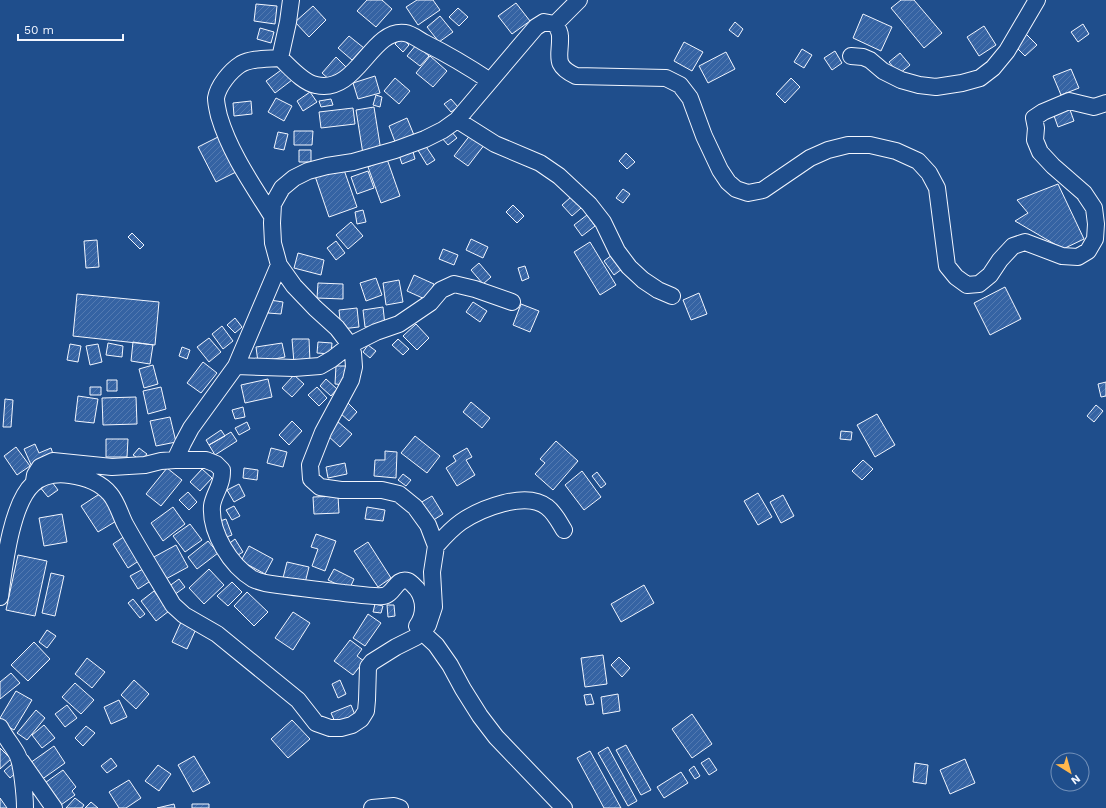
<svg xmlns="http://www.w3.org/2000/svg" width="1106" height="808" font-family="'Work Sans',sans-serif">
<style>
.building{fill:url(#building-hatch);stroke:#f2f6ff}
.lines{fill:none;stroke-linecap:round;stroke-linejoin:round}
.minor-casing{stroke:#f2f6ff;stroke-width:18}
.minor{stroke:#1f4e8c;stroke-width:16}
</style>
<defs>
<pattern id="building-hatch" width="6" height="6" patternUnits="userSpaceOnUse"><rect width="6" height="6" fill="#3563a3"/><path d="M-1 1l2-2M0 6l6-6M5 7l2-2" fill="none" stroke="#537ab1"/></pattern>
</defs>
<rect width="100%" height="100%" fill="#1f4e8c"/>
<path class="building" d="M367,0h15l10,9 -16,18 -19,-16z
M417,0h16l7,10 -22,15 -12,-18z
M901,0h13l28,33 -18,15 -33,-40z
M516,3l14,18 -18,13 -14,-18z
M256,4l21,2 -2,18 -21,-3z
M313,6l13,14 -17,17 -14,-15z
M458,8l10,9 -9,9 -10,-9z
M863,14l29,13 -11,24 -28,-13z
M440,16l13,16 -14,10 -12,-15z
M735,22l8,7 -5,8 -9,-7z
M1083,24l6,10 -11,8 -7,-10z
M984,26l12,19 -17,11 -12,-19z
M260,28l14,4 -3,11 -14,-4z
M1026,34l11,11 -12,11 -11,-11z
M349,36l15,12h-1l-11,12 -14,-12z
M401,37l8,8 -6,7 -8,-8z
M684,42l19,10 -11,19 -18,-10z
M416,45l13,11 -9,10 -13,-10z
M802,49l10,6 -8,13 -10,-6z
M835,51l7,12 -10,7 -8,-12z
M726,52l9,17 -27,14 -9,-17z
M900,53l10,12 -11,9 -10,-12z
M430,56l17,15 -14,16 -17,-14z
M336,57l10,10 -14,15 -10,-9z
M284,68l8,12 -17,13 -9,-12z
M1071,69l8,19 -18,7 -8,-19z
M375,76l5,17 -22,6 -5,-16z
M395,78l15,13 -11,13 -15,-13z
M791,78l9,9 -15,16 -9,-9z
M310,92l7,10 -14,9 -6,-10z
M376,95l6,2 -2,10 -7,-2z
M276,98l16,8 -8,15 -16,-9z
M331,99l2,6 -12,2 -2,-6z
M451,99l7,8 -7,5 -7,-8z
M251,101l1,13 -18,2 -1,-13z
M374,107l7,44 -18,3 -7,-44z
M1069,107l5,14 -16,6 -5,-14z
M353,108l2,16 -34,4 -2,-16z
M407,118l9,22 -19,7 -8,-21z
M450,130l7,8 -9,7 -7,-8z
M294,131h19l-1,14h-18z
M278,132l10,2 -4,16 -10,-2z
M471,134l14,10 -17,22 -14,-10z
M220,136l18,35 -22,11 -18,-35z
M423,142l12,18 -8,5 -11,-18z
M412,148l3,11 -13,5 -4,-12z
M299,150h12v12h-12z
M626,153l9,9 -8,7 -8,-8z
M387,159l13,37 -19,7 -13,-36z
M343,167l14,40 -28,10 -14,-41z
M368,171l6,17 -17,6 -6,-17z
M1058,184l26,55 -21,10 -48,-28 13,-8 -11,-13z
M623,189l7,5 -7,9 -7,-5z
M571,197l10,11 -9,8 -10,-11z
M513,205l11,11 -7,7 -11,-11z
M363,210l3,12 -9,2 -2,-12z
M587,215l8,11 -13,10 -8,-11z
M351,222l12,14 -15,13 -12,-14z
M132,233l12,12 -4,4 -12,-12z
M471,239l17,8 -5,11 -17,-8z
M97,240l2,27 -13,1 -2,-27z
M336,241l9,12 -9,7 -9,-12z
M590,242l26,43 -16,10 -26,-43z
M443,249l15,6 -4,10 -15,-6z
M298,253l26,7 -3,15 -27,-7z
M612,255l10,14 -8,6 -10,-14z
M479,263l12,14 -8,7 -12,-14z
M525,266l4,12 -7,3 -4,-13z
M414,275l20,9 -7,16 -20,-9z
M376,278l6,17 -16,6 -6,-18z
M399,280l4,22 -17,3 -3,-22z
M318,283l25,1v15l-26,-1z
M1005,287l16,32 -31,16 -16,-32z
M699,293l8,21 -16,6 -8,-20z
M77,294l82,8 -4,43 -82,-9z
M270,300l13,2 -2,12 -13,-1z
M473,302l14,9 -7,11 -14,-10z
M521,304l18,7 -9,21 -17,-7z
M383,307l2,18 -20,2 -2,-17z
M357,308l2,19 -18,2 -2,-19z
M235,318l7,9 -7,6 -8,-8z
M416,324l13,14 -12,12 -14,-14z
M222,326l11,15 -10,8 -11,-15z
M209,338l12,14 -12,10 -12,-15z
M292,339h17l1,23 -16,1z
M398,339l11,10 -6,6 -11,-10z
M133,342l20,3 -3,19 -19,-3z
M318,342l14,1 -1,11 -14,-1z
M108,343l15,3 -1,11 -16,-2z
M282,343l3,14 -27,5 -2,-15z
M70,344l11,2 -3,16 -11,-2z
M98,344l4,18 -12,3 -4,-19z
M368,345l8,6 -6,7 -7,-6z
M182,347l8,3 -3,9 -8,-3z
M203,362l14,11 -16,20 -14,-10z
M153,365l5,19 -14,4 -5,-19z
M336,366h10v19l-11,-1z
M294,375l10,9 -12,13 -10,-9z
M268,379l4,18 -27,6 -4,-18z
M326,379l11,10 -6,7 -11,-10z
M107,380h10v11h-10z
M1106,382v14l-5,1 -3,-13z
M90,387h11v8h-11z
M161,387l5,22 -18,5 -5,-23z
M317,387l10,11 -8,8 -11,-11z
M78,396l20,3 -4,24 -19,-2z
M136,397l1,27 -34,1 -1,-27z
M5,399l8,1 -2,27h-8z
M471,402l19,16 -8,10 -19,-16z
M348,403l9,9 -8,9 -9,-8z
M1096,405l7,6 -9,11 -7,-6z
M243,407l2,10 -10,2 -3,-9z
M877,414l18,31 -20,12 -18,-32z
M170,417l6,25 -20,4 -6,-25z
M292,421l10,10 -13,14 -10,-10z
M337,421l15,13 -12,13 -14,-13z
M247,422l3,7 -11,6 -4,-7z
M221,430l4,6 -16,9 -3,-5z
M841,431l11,1 -1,8 -11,-1z
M231,432l6,9 -22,14 -6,-10z
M415,436l25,20 -13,17 -26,-20z
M106,439h22l-1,18h-21z
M556,441l22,20 -25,29 -18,-16 10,-11 -5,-4z
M35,444l4,9 12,-5 3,9 -22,10 -8,-18z
M16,447l14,19 -13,9 -13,-19z
M139,448l8,6 -5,7 -9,-6z
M271,448l16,4 -4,15 -16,-4z
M467,448l5,9 -6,3 9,15 -18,11 -11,-18 10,-7 -3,-5z
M385,451l12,1 -1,26 -22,-2 1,-16h10z
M863,460l10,9 -11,11 -10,-9z
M345,463l2,11 -19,4 -2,-11z
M167,468l15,12 -21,26 -15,-12z
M244,468l14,2 -1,10 -14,-2z
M202,469l10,9 -12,13 -10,-9z
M582,471l19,26 -17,13 -19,-25z
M597,472l9,12 -5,4 -9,-12z
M403,474l8,6 -5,6 -8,-6z
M49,478l9,12 -10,7 -9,-11z
M239,484l6,12 -11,6 -7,-12z
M188,492l9,10 -8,8 -10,-10z
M101,493l17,27 -20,12 -17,-26z
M758,493l14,24 -14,8 -14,-24z
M783,495l11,21 -13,7 -11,-21z
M338,496l1,17 -25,1 -1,-17z
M432,496l11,18 -11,7 -12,-18z
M234,506l6,10 -8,4 -6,-10z
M173,507l12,17 -22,17 -12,-18z
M367,507l18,3 -2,11 -18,-2z
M62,514l5,28 -23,4 -5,-28z
M226,519l6,16 -8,3 -7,-16z
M190,524l12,16 -17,12 -12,-16z
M316,534l20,7 -11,30 -13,-5 6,-17 -7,-2z
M125,536l15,24 -12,8 -15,-24z
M235,539l8,13 -8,5 -8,-12z
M208,541l10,12 -21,16 -9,-12z
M368,542l23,36 -13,9 -24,-36z
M176,545l12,22 -24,13 -12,-22z
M249,546l24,13 -8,15 -24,-13z
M18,555l29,6 -12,55 -29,-6z
M287,562l22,5 -4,16 -22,-5z
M145,568l7,12 -14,9 -8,-13z
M209,569l15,16 -20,19 -15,-16z
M334,569l20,10 -5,11 -21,-10z
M51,573l13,3 -9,40 -13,-3z
M179,579l6,8 -11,8 -6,-8z
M232,582l10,10 -14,14 -11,-10z
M644,585l10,18 -33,19 -10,-18z
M154,591l15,20 -13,10 -15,-20z
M247,592l21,20 -14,14 -20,-20z
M133,599l12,15 -5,4 -12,-15z
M375,604l8,2 -2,7 -8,-1z
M387,605h7l1,11 -7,1z
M293,612l17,11 -17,27 -18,-12z
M368,614l13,9 -16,23 -12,-8z
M181,622l15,7 -9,20 -15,-7z
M47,630l9,6 -9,12 -8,-6z
M350,640l12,9 -5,7 7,5 -11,14 -19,-14z
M34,642l16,17 -22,22 -17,-16z
M603,655l4,29 -22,3 -4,-29z
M619,657l11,11 -8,9 -11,-12z
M87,658l18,14 -13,16 -17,-14z
M11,673l9,10 -20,16v-17z
M134,680l15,14 -13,15 -15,-14z
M340,680l6,14 -8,4 -6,-14z
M75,683l19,17 -13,14 -19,-17z
M16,691l16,9 -18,30 -14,-8v-4z
M591,694l3,10 -8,1 -2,-10z
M618,694l2,17 -17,3 -2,-17z
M119,700l8,17 -16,7 -7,-17z
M67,705l10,13 -12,9 -10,-13z
M351,705l4,10 -19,9 -5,-11z
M36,710l9,8 -18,22 -10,-7z
M692,714l20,30 -20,14 -20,-29z
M292,720l18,19 -22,19 -17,-19z
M44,725l11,13 -13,10 -10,-13z
M86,726l9,7 -12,13 -8,-8z
M626,745l25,45 -10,5 -25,-45z
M54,746l11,17 -24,17 -11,-17z
M608,747l29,54 -9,5 -30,-53z
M0,748l11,11 -11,10z
M590,751l31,57h-17l-27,-50z
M194,756l16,27 -17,9 -15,-27z
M111,758l6,8 -10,7 -6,-7z
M709,758l8,12 -8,5 -8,-12z
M965,759l10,24 -25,11 -10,-24z
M915,763l13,2 -2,19 -13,-2z
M12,764l6,7 -8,7 -6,-7z
M158,765l13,9 -12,17 -14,-10z
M694,766l6,10 -5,3 -6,-9z
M63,770l13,17 -4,4 3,4 -17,12 -16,-22z
M681,772l7,11 -24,15 -7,-11z
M129,780l12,18 -15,10h-7l-10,-16z
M0,798l7,10h-7z
M75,798l9,7 -2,3h-16z
M91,802l7,6h-13z
M174,804l1,4h-18z
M192,804h17v4h-17z"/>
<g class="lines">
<g class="minor-casing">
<path id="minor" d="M555,24l24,-24
M851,56l12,1 7,3 13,11 18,9 18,5 17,2 26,-4 18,-5 13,-10 14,-17 30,-51
M280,58l8,-36 3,-22
M457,120l38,24 45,19 19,13 30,28 14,18 14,29 12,16 14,13 15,10 14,6
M272,216c-20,-32 -42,-63 -53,-100 -1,-5 -3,-12 -3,-18 2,-12 14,-27 25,-34 11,-6 26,-5 39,-6 9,8 23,25 36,27 41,10 55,-57 89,-52 7,1 14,7 20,10 22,11 44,24 65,38
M236,366l58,2 26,-2 12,-7 18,-14 26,-13 23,-8 31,-21 11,-13 13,-6 21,5 37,13
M175,460l8,-17 8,-15 45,-62 43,-101
M34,481l1,-6 5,-8 13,-6 59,6 33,-2 16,-4 14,-1h31l10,4 6,6c0,3 0,7 -1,10 -2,9 -8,17 -9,26 -2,27 19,60 41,73 4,2 8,3 12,4 26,4 53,7 79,10 11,1 29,4 39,3 11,-1 13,-19 25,-15 3,1 6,5 9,8 8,11 8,26 0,37
M436,546c8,-9 15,-17 25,-24 19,-13 65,-32 86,-15 8,6 12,15 17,23
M0,597c4,-29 11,-93 33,-113 10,-9 23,-11 37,-9 15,2 30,7 40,19 7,8 10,20 15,30 15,27 32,54 48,81l11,10 33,19 81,66 18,23 14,5h11l11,-3 9,-6 5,-8 1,-11 1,-33 4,-5 24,-15 20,-10 12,-12 6,-18 -2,-35 4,-26 -8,-21 -13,-18 -16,-13 -17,-4h-41l-21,-3 -9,-8 -1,-14 13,-33 28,-52 3,-13 -1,-14 -3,-8 -13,-17 -22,-20 -21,-22 -15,-21 -6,-22 -1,-20 1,-19 9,-16 12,-10 14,-7 19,-5 26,-4 42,-12 30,-11 18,-9 14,-10 79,-93 8,-5 11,2c2,3 5,8 5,12 1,20 -8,29 16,40l90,2 14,7 10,13 14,38 16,34 8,12 8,7 12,4 15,-3 47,-32 18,-8 20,-5h22l26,6 22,10 11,12 8,15 10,78 9,11 11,8 12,-1 11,-9 10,-15 13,-14 12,-4 37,14 16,1 10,-6 7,-12 1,-15 -2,-16 -10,-15 -31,-27 -13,-14 -5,-12 1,-12 -2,-10 9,-6 26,-11 25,6 12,-4
M422,632l14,13 14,20 13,24 17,27 16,21 68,71
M0,727c5,10 12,18 17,27 5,9 8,43 8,54
M21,761l33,47
M372,808l22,-2 6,2"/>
</g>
<use href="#minor" class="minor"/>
</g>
<g transform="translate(1070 772) rotate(143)"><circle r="19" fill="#1f4e8c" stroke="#7391ba"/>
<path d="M0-3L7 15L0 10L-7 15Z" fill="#ffb74d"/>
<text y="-6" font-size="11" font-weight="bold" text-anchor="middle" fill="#f2f6ff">N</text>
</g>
<path d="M18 34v6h105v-6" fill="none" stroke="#f2f6ff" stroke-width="2"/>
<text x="24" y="34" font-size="12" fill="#f2f6ff" stroke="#1f4e8c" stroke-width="3" paint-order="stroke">50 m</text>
</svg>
